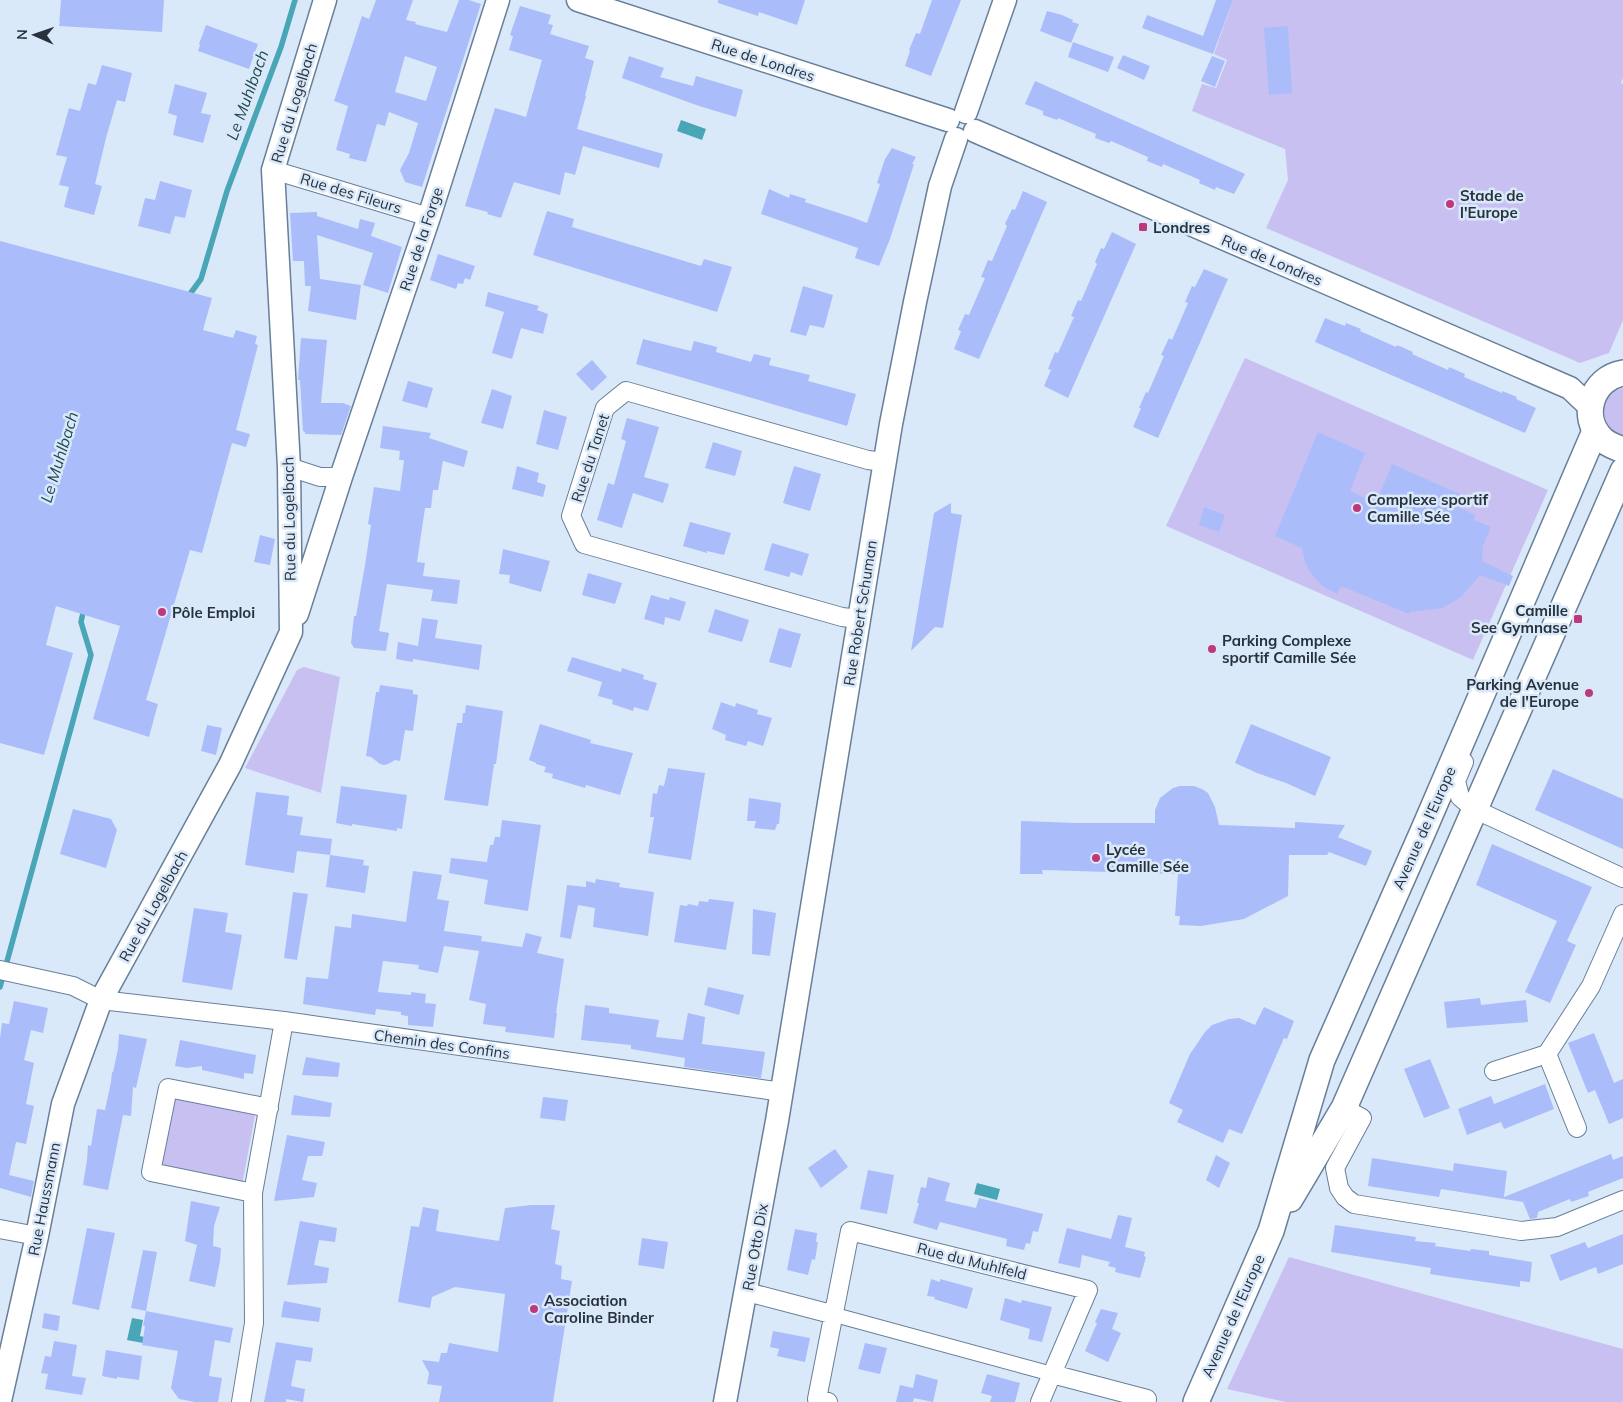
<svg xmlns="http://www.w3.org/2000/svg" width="1623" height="1402" font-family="Mulish,sans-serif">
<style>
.green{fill:#c9c0f2}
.water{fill:#48a6b6}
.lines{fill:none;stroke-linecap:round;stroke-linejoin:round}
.stream{stroke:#48a6b6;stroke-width:5.5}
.building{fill:#aabcfa;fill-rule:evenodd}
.pedestrian-casing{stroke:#687f99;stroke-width:16}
.minor-casing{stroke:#687f99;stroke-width:20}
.tertiary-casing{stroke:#687f99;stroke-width:25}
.secondary-casing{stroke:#687f99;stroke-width:28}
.pedestrian{stroke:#fff;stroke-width:14}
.minor{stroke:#fff;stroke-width:18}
.tertiary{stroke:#fff;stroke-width:22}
.secondary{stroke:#fff;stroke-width:25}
.poi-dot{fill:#bf397a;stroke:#dae9fa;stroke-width:2}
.labels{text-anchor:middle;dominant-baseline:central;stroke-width:5;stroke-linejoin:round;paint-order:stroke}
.street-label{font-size:15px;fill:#28323d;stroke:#dae9fa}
.poi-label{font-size:15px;font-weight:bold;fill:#28323d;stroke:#dae9fa;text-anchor:start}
.water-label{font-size:16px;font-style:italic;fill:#204a52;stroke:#dae9fa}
</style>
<rect width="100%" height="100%" fill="#dae9fa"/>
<path class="green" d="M1233,0h390v78l-2,5 2,1v236l-14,33 -29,10 -314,-135 22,-48 -3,-31 -93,-38 10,-27 14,4 11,-28 -13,-6z
M1245,358l303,132 -75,170 -307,-134z
M1623,388v47c-26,-6 -26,-40 0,-47z
M304,667l36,10 -19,116 -76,-25 52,-98z
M176,1094l80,16 -14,75 -81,-17z
M1289,1257l334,92v53h-337l-59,-13z"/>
<path class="water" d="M681,120l25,9 -4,11 -25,-9z
M977,1183l23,6 -3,11 -23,-6z
M132,1318l11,2 -3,16 4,1 -1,6 -16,-3z"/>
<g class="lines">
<path class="stream" d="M187,298l14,-19 26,-88 54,-144 14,-47
M0,987l91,-332 -10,-33 3,-14"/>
</g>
<path class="building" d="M61,0h103l-2,32 -103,-6z
M376,0h37l-7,20 10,2 -1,2 32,8 12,-32h10l12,4 -59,183 -17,-5 -5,-12 9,-17 9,-30 -29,-11 -4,14 -8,-2 -11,38 -17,-4 1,-4 -14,-4 12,-44 -14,-5 28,-85 7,3zM405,56l32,11 -11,34 -31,-9z
M718,0h87l-8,25 -38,-13 -1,4 -40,-13z
M932,0h29l-30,76 -26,-10 5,-15 -1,-1 7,-17 4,1z
M1216,0h17l-20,54 -71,-26 5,-13 56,21z
M520,6l31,9 -3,9 5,1 -3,9 39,12 -4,12 9,3 -9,35h1l-9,33 86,25 -4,14 -76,-22 -8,29 -10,-3 -5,23 -46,-13 -13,36 -14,-4 1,-2 -23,-6 30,-98 31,9 16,-57 -33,-10 4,-14 -3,-1z
M1047,11l15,4 11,5 -1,2 7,2 -8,19 -31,-12z
M206,25l52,19 -9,25 -51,-18 2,-6 -1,-1z
M1288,26l4,67 -23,2 -5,-67z
M1073,42l41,15 -6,15 -40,-15z
M1123,55l27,11 -6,14 -27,-12z
M629,56l35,12 -4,9 33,9 3,-10 47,14 -7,27 -37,-11 -77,-28z
M1212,56l13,5 -10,26 -14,-6z
M102,65l30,8 -7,29 -8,-2 -11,38 -11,46 7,2 -8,29 -30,-8 5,-20 -10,-2 8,-28 -11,-2 13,-47 11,3 8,-28 8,2z
M1035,81l210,93 -11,20 -18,-7 -1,3 -16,-7 1,-3 -37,-16 -1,3 -15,-6 1,-4 -37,-16 -2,2 -14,-5 1,-4 -38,-16 -1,2 -14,-5v-4l-18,-7z
M175,84l32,9 -6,20 10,2 -8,28 -30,-8 4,-19 -9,-3z
M892,148l24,9 -4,7h2l-24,75 -11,27 -24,-8 3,-10 -97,-34 8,-25 20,9 1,-4 16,5 -1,3 46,15 16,6 13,-39 -3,-1 8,-24z
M160,181l32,9 -7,28 -10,-2 -5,18 -32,-8 7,-28 10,2z
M1023,191l24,11 -68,157 -25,-10 7,-18 -3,-1 7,-16 4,1 16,-37 -4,-1 7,-17 4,1 15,-35 -2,-2 7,-15 3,1z
M547,211l27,8 -2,8 129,39 3,-7 28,8 -15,45 -184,-57z
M317,212v4l41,13 2,-10 15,4 -4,13 31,11 -14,46 -25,-8 10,-32 -56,-18 3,44 41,6 -5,35 -48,-9 3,-25h-6l-1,-25h-11l-3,-48z
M1112,232l24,12 -68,154 -24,-12 7,-16 -3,-1 7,-17 3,1 16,-36 -3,-1 7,-16 3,1 16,-37 -2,-2 6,-14 3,1z
M0,241l212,57 -9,32 30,8 3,-8 21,6 -2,8 3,1 -22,85 14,4 -4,13 -14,-4 -30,110 -12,-3 -44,150 12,4 -9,33 -56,-18 27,-93 -64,-20 -10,39 27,8 -29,102 -44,-12z
M438,254l37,12 -5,14 -5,-2 -2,6 -5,-1 -2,6 -26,-9z
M1204,269l24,10 -70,159 -25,-11 8,-19h-2l7,-16 2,1 16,-37 -3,-1 8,-17 3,2 16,-37 -3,-1 7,-16 3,1z
M803,286l30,9 -9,33 -14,-3 -4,11 -16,-4z
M488,292l51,14 -2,4 11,4 -5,20 -22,-6 -9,31 -20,-6 12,-41 -19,-6z
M1325,318l20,8 1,-3 15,6 -1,2 36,16 1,-2 16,7 -1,2 36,16 1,-3 16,7 -1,3 38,16v-2l15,6 -1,2 20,9 -11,25 -210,-91z
M301,338l26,2 -6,63h22l8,3 -10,29 -36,-1v-2l-2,-1 -3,-51h-2z
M643,339l48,12 3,-10 23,6 -1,5 35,10 3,-8 17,4 -2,7 41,10 -2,6 48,13 -9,32 -211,-62z
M592,360l15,17 -15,14 -16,-17z
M408,381l25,7 -6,20 -25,-7z
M492,389l20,7 -9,33 -22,-6z
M544,410l23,7 -9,33 -22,-6z
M627,418l32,9 -15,50 25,7 -6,19 -30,-10 -11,35 -25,-8 11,-37 6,2 12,-44 -5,-2z
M383,426l48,7 -2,5 39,13 -4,16 -21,-6 -5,29h-5l-2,18h-6l-8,54 8,1 -2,13 37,4 -3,24 -26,-3 2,-11 -46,-6 -8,47 10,2 -3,18 -32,-3 -3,-5 3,-27h2l9,-51 6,-40 -3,-1 6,-37 26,4 4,-31h-5l1,-9 -20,-3z
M1318,432l47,21 -15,38 26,12 16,-39 72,32 -4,12 15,7 -1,5 17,7 -8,19 -1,15 31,15 -4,10 -29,-11 -19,22 -10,6 -9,5 -32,4 -1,2 -63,-26 -6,-1 -3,7 -13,-7 -6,-5 -9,-12 -4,-8 -3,-14 -27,-12z
M713,442l29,9 -7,25 -30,-8z
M517,466l22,7 -2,9 9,3 -3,12 -31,-8z
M794,466l27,8 -11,37 -27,-8z
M951,503v10l11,2 -19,113 -8,-1 -24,24 23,-138z
M1204,507l21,8 -6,17 -20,-7z
M690,522l41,11 -7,22 -17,-4v2l-24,-7z
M260,535l15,4 -5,26 -16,-3z
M772,543l37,11 -7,22 -11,-4 -2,5 -25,-7z
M503,549l47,12 -9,31 -32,-9 1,-8 -11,-1z
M588,573l34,10 -7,21 -33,-9z
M651,595l18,5 1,-3 16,5 -6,19 -15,-4 -1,8 -20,-6z
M715,609l34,11 -7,22 -34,-10z
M422,618l16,2 -3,18 47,7 -3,25 -66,-11v3l-17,-3 2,-17 20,4z
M779,628l22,6 -10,34 -22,-6z
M572,657l49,15 1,-4 22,7 -1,4 14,4 -9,28 -14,-4 -1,4 -21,-7 1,-4 -15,-4 4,-14 -35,-11z
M380,685l33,5v4l5,1 -5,36 -8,-1 -5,31 -5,-1 -7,4 -4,1 -4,-1 -9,-7 -5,-1 10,-64h3z
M721,702l14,5 1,-4 22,7 -1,4 15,4 -9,28 -15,-5 -2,5 -21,-6 1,-5 -14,-6z
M466,705l37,6 -7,53h-2l-6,42 -44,-6 13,-77h5l1,-10h2z
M540,724l51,16 -1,3 43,10 -13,42 -34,-10 -1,3 -33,-10 1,-4 -9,-2 2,-5 -10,-3v-1l-7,-3z
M1251,724l80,33 -16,39 -29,-13 -29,-10 -22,-10z
M207,725l15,3 -6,27 -15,-4z
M668,768l37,5 -14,87 -43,-7 6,-36h-4l3,-24 4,1 2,-9 5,1z
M1553,769l70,30v50l-88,-39z
M341,786l66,9 -5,34 -5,-1v3l-45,-7v2l-16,-3z
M1180,786h14l8,3 6,4 7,14 4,18 76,3v-6l50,3 -7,12 34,14 -6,15 -37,-14 -2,3h-38l-1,41 -44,23 -43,7 -22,-1 1,-9h-5l3,-42 -136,-4 1,4h-23l1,-53 56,2h78v-13l5,-12 13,-10z
M256,792l33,4 -2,19 16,2 -3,18 32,4 -2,16 -33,-4 -3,22 -49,-8z
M749,798l32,5 -2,21h-2l-2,6 -21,-2 2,-7h-9z
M73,809l38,10 6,11 -11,38 -46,-14z
M502,820l39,5 -13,86 -44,-7 4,-24 -39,-7 2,-15 36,4 3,-17h3l2,-8h5z
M1492,844l100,43 -25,54 9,4 -26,58 -25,-11 32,-71 -81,-36z
M330,855l34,5 -1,5 6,1 -4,27 -39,-6z
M413,871l29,4 -5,24 12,2 -5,30 38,5 -1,5 41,6 4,-14 16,4 -5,16 27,6 -8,54h1l-3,25 -49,-6 1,-5 -23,-3 3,-20 -17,-4 10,-49 -35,-5 -6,27 -20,-4 1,-4 -36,-4 -5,31 33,3v-3l15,2 -1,9 11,1 -3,23 -25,-2v-9l-7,-1v-3l-25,-3 -1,6 -72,-11 3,-27 22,2 7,-53 16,2 1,-14 54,8z
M596,879l24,4 -1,4 35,5 -6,44 -55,-9 2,-19 -17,-3 -7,34 -11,-2 7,-52 19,2v-6l9,2z
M293,892l15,2 -11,66 -13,-2z
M709,899l25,3 -8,48 -52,-8 6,-37 7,1 1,-2 10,2 1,-5 9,1z
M194,908l34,5 -3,19 17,3 -10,55 -50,-8z
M753,909l23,4 -6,43 -18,-2z
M708,987l36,8 -5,20 -35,-10z
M1480,998l1,7 45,-5 2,22 -81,6 -3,-26z
M14,1001l34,7 -5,25 -12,-3 -7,30 10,3 -8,41 8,2 -8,38 -10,-2 -7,33 25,6 -3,16 -31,-9v-150l2,-15 7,1z
M585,1005l24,3v5l50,7 -3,17 27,3 5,-27 17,4 -3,27 63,8 -4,26 -77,-11 1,-9 -54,-9v-4l-50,-5z
M1264,1007l30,14 -7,18 -3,-1 -42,96 -13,-5 -6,14 -46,-21 6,-12 -14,-7 21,-49 15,-22 7,-7 17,-6 10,-1 16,7z
M1594,1033l20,50 9,-4v39l-14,6 -14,-34 -7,3 -20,-50z
M119,1034l28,5 -11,49 -3,-1 -2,29 -8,-1 -15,75 -25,-5 4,-25 1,-15 3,1 6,-37 8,1 6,-28 1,-10h1l5,-23z
M180,1040l76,15 -3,19 -9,-1v6l-42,-9v-4l-15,2 -12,-2z
M306,1057l34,6 -2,14 -36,-2z
M1430,1059l20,49 -26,10 -20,-49z
M1545,1084l9,25 -50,20 -3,-7 -34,13 -9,-26 33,-13 3,8z
M294,1095l38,8 -2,14 -39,-2z
M543,1097l25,3 -3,21 -25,-3z
M287,1135l38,7 -3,14h-14l-6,24 15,3 -3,14 -40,4z
M835,1149l13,18 -27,21 -13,-20z
M1611,1154l2,6 10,-4v22l-35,14 1,4 -18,6 -1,-3 -32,13 -1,6 -7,1 -7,-17 -82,-13 -2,8 -71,-11 4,-28 81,13 1,-8 53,8 -3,26z
M1216,1155l14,8 -11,25 -13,-8z
M868,1170l26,5 -7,39 -27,-5z
M928,1177l22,6 -5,18 31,7 3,-10 64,16 -5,18 -5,-1 -3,13 -4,-1 -2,7 -18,-4 1,-7 -67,-17 -3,8 -24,-7 6,-20h-2l4,-16 5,1z
M191,1201l29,6 -6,19 -1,20 8,2 -1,13 -5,26 -26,-6 8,-36 -12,-4z
M531,1205h24l-4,24 9,2 -5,33 7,2 -1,13 11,2 -19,121h-114l3,-16 -15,-2 2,-11 -7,-13 17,2 2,-9h6l2,-10 49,9 7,-58 -50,-7 -23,10 -2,11 -32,-6 13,-76 8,1 4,-20 16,3 -3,21 63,10 6,-33z
M1118,1215l14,3 -7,29 20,5 -1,4 2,1 -6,21 -25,-6 1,-4 -8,-2 2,-4 -28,-7 -2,13 -22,-5 9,-35 44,11z
M300,1221l37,7 -2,14 -16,-2 -5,25 15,3 -2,15 -40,2z
M1335,1225l81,12 -1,4 21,2 -1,3 35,5 1,-2 18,2v4l43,7 -2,20 -10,-1v6l-71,-10 -19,-3 1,-6 -100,-16z
M87,1228l28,5 -16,77 -27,-6z
M795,1229l22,4 -1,9h2l-3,18 -3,-1 -4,16 -21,-5z
M1623,1234v30l-25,10 -2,-7 -36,14 -10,-26 35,-13 3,6z
M642,1238l26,4 -4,27 -26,-4z
M143,1250l14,2 -11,59 -15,-3z
M931,1279l9,3v-3l33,9 -6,21 -33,-10 1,-2 -8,-1z
M1005,1298l16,5 1,-3 30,7 -10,35 -14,-3 2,-10 -30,-9z
M284,1301l37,7 -2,14 -38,-5z
M1101,1309l17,4 -6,16 9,4 -13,29 -23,-11 12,-28 -2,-1z
M146,1311l87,17 -3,15 -15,-3 -6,36 13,2 -4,24h-23l-16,-3 -8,-11 7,-37 -36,-6 3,-19h-2z
M44,1313l16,3 -2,15 -16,-3z
M773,1331l37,7 -5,24 -28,-6 2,-7 -9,-2z
M54,1341l23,4 -5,31 14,2 -4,17 -37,-6 3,-15 -7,-1 4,-17 6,1z
M276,1342l37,6 -2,14 -15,-2 -5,26 14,3 -2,13 -17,-3v3h-22z
M865,1343l22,5 -7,26 -22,-5z
M106,1350l36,6 -3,24 -22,-3v2l-15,-3z
M916,1374l22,6 -5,22 -19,-4 -1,4h-17l4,-17 13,3z
M987,1374l33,9 -5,19h-25l2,-6 -11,-3z"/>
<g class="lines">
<g class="pedestrian-casing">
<path id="pedestrian" d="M835,1315l217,59"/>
</g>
<g class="minor-casing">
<path id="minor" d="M273,170l156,47
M289,467l31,10h21
M859,619l-17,-2 -258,-73 -13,-28 34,-108 21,-17 242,69 16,2
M1464,762l-8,19 4,16 14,12 149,69
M0,970l73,16 28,14 183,21 498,71
M1547,1054l30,74
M1494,1071l53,-17 44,-68 32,-72
M1344,1108l18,10 -27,50 4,20 6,9 9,7 167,27 36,-4 66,-27
M253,1193l-102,-21 17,-84 101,20
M0,1229l37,7
M747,1292l88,23
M1052,1374l95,25
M241,1402l13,-79 -1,-130 31,-172
M828,1402l-11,-3 33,-168 238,59 -48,112"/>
</g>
<g class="tertiary-casing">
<path id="tertiary" d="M578,0l370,120
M966,112l39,-112
M975,131l595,257 20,19
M297,614l44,-137 88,-260 69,-217
M0,1401l37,-165 26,-132 38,-104 129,-235 61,-133 -2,-165 -16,-297 52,-170
M725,1402l52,-281 114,-697 24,-122 25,-116 16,-47"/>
</g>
<g class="secondary-casing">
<path id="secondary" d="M1623,373c-31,5 -44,44 -21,66 6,6 14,8 21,11
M1290,1199l54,-91 279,-637
M1196,1402l75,-171 51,-171 102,-231 171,-398"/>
</g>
<use href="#pedestrian" class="pedestrian"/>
<use href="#minor" class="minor"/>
<use href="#tertiary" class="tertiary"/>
<use href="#secondary" class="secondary"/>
</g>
<g class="poi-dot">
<circle cx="1450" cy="204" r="5"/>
<rect x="1138" y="222" width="10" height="10" rx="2.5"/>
<circle cx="1357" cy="508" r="5"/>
<circle cx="162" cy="612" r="5"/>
<rect x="1573" y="614" width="10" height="10" rx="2.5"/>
<circle cx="1212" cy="649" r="5"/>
<circle cx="1589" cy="693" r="5"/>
<circle cx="1096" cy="858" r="5"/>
<circle cx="534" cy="1309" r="5"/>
</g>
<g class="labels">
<g class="street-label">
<text transform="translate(763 60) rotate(18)">Rue de Londres</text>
<text transform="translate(294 103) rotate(-73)">Rue du Logelbach</text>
<text transform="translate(351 193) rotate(17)">Rue des Fileurs</text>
<text transform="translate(421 239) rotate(-72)">Rue de la Forge</text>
<text transform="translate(1272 260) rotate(23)">Rue de Londres</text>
<text transform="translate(590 458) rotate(-72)">Rue du Tanet</text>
<text transform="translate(289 519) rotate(-91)">Rue du Logelbach</text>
<text transform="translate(860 613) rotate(-81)">Rue Robert Schuman</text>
<text transform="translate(1424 828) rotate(-66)">Avenue de l'Europe</text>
<text transform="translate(153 906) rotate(-61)">Rue du Logelbach</text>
<text transform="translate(442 1044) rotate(8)">Chemin des Confins</text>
<text transform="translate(44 1199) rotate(-79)">Rue Haussmann</text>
<text transform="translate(755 1247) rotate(-80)">Rue Otto Dix</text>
<text transform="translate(972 1261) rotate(14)">Rue du Muhlfeld</text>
<text transform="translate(1233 1316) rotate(-66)">Avenue de l'Europe</text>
</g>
<g class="poi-label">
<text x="1460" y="195">Stade de<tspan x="1460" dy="17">l'Europe</tspan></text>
<text x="1153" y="227">Londres</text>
<text x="1367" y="499">Complexe sportif<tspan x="1367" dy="17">Camille Sée</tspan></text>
<text x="1568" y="610" text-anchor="end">Camille<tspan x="1568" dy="17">See Gymnase</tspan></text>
<text x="172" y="612">Pôle Emploi</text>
<text x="1222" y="640">Parking Complexe<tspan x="1222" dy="17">sportif Camille Sée</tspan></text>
<text x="1579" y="684" text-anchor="end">Parking Avenue<tspan x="1579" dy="17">de l'Europe</tspan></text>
<text x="1106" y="849">Lycée<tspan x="1106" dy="17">Camille Sée</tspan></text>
<text x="544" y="1300">Association<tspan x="544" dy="17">Caroline Binder</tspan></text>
</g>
<g class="water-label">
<text transform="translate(247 95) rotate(-70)">Le Muhlbach</text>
<text transform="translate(59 457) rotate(-73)">Le Muhlbach</text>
</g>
</g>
<g transform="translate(35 35) rotate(272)" stroke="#dae9fa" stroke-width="4" paint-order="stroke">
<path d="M0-4L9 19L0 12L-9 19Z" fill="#28323d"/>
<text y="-8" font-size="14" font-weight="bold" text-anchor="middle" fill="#28323d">N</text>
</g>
</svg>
